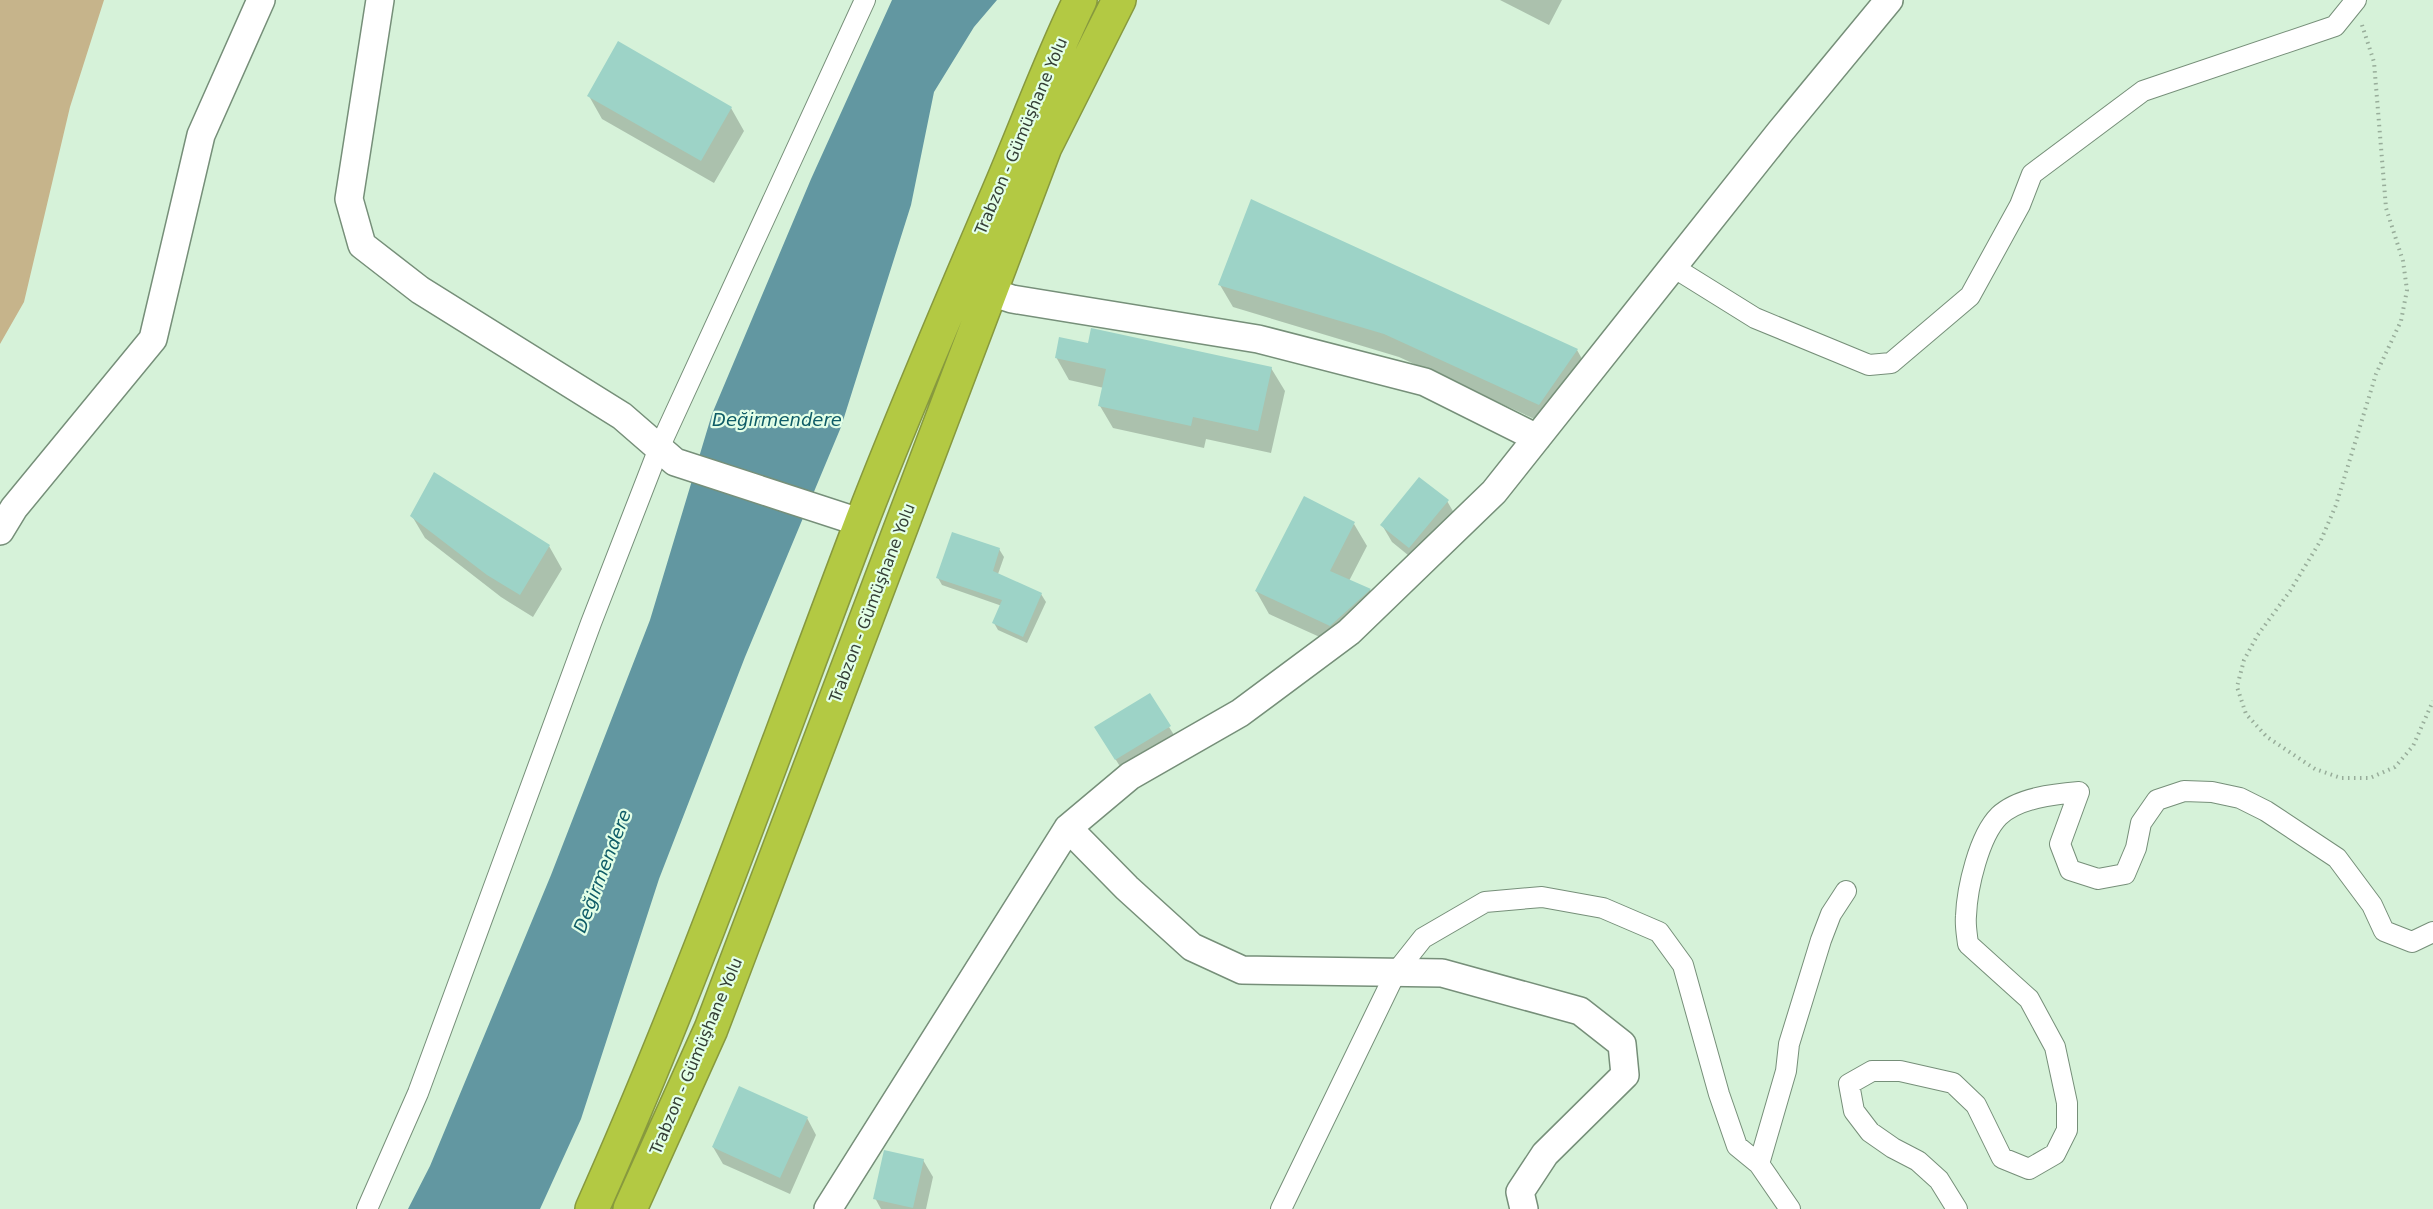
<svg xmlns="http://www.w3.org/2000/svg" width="2433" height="1209" font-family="'DejaVu Sans',sans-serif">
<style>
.forest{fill:#c6b48b}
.water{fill:#6297a1}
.shadow{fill:#0003}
.building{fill:#9dd3c7}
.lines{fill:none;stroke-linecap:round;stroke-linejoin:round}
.street-casing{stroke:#768f79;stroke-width:22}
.secondary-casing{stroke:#768f79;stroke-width:30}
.highway-casing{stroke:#87993e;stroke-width:36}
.path{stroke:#98ad9a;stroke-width:4;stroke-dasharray:1.5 4.5;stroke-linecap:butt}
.street{stroke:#fff;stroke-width:20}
.secondary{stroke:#fff;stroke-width:27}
.highway{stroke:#b3c943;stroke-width:33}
.labels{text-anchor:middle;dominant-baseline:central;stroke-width:4.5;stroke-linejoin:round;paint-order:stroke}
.street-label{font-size:16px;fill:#343f36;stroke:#e3ffe7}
.water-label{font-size:18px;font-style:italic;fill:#0e5c67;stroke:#e3ffe7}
</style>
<rect width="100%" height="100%" fill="#d6f2d9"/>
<path class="forest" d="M0,0h104l-34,107 -46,195 -24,42z"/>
<path class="water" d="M892,0h105l-23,27 -40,65 -23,113 -70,222 -96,230 -86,222 -78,240 -41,90h-132l22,-43 121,-291 99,-255 62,-206 99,-235z"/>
<path class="shadow" d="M1500,0h62l-13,25z
M589,96l142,12 13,23 -30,52 -112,-64z
M1220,285l357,65 13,23 -38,54 -153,-70 -166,-50z
M1089,345l182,23 14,23 -14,62 -65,-14 -2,9 -91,-20 -13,-22 4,-18 -35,-8 -13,-23z
M1447,501l10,17 -38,46 -27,-22 -10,-17z
M412,516l137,30 13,23 -29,48 -32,-20 -76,-59z
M1354,524l13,22 -18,35 21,9 13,23 -39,35 -75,-34 -13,-23z
M999,549l5,8 -6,17 43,20 5,8 -19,41 -29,-13 -4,-7 8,-17 -60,-21 -4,-7z
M1169,727l10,16 -53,33 -20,-32z
M807,1118l9,17 -26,59 -67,-30 -10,-17z
M923,1160l10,17 -7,32h-45l-6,-11z"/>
<path class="building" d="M618,41l114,66 -31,54 -114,-65z
M1251,199l327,150 -39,56 -155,-71 -166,-49z
M1091,328l181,39 -14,64 -65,-14 -2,9 -93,-20 8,-37 -51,-11 4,-21 29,6z
M434,472l116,73 -30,50 -33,-20 -77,-59z
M1419,477l30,23 -40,48 -29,-23z
M1304,496l51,26 -25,49 41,18 -41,37 -75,-35z
M952,532l48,16 -7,23 49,22 -19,44 -31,-14 10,-23 -66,-22z
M1150,693l21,33 -56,34 -21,-33z
M739,1086l69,31 -28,61 -68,-31z
M884,1150l40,9 -11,49 -40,-9z"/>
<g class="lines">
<g class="street-casing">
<path id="street" d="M1673,267l82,51 114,47 22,-2 79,-67 50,-91 12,-31 111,-83 192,-65 21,-26
M1759,1164l27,-93 3,-27 32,-104 10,-26 15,-23
M367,1209l51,-116 173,-470 68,-175 206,-448
M1281,1209l115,-237 27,-34 62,-36 57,-5 61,11 56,24 24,33 36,129 18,52 22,18 31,45
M1957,1209l-18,-29 -21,-19 -25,-13 -23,-16 -16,-21 -5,-27 23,-13h28l53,12 23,22 26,53 27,11 26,-15 12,-24v-27l-12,-56 -26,-48 -61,-55c-1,-9 -3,-19 -2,-28 1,-28 13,-80 33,-100 19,-18 55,-22 80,-24l-19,52 10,26 28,9 27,-5 11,-26 5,-25 16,-23 27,-9 28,1 28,6 26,13 71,47 35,47 12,26 28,11 21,-10"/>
</g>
<g class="secondary-casing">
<path id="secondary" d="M380,0l-31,199 13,46 58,45 202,126 53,46 187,61
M991,292l21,7 246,40 167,43 112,56
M0,531l14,-23 139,-169 48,-204 60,-135
M1068,828l59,60 65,59 50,23 200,3 138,38 42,33 3,31 -80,79 -25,38 4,17
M828,1209l240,-381 62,-52 110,-63 109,-81 145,-140 286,-360 109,-132"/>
</g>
<g class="highway-casing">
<path id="highway" d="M592,1209c100,-224 181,-454 268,-683 43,-112 91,-223 138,-333 28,-65 51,-129 82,-193
M630,1209l81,-180 334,-882 74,-147"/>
</g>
<path class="path" d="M2362,25l12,37 12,146 17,53 4,29 -6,31 -25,53 -40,131 -15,35 -31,51 -33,45 -13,24 -7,27 9,27 21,23 48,32 26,9h29l25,-11 18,-21 20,-45"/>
<use href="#street" class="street"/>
<use href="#secondary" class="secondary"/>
<use href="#highway" class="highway"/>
</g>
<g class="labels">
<g class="street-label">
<text transform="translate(1021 136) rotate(-67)">Trabzon - Gümüşhane Yolu</text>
<text transform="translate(872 603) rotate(-69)">Trabzon - Gümüşhane Yolu</text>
<text transform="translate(696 1056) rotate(-67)">Trabzon - Gümüşhane Yolu</text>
</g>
<g class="water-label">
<text x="777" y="419">Değirmendere</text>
<text transform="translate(602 871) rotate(-69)">Değirmendere</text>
</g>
</g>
</svg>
